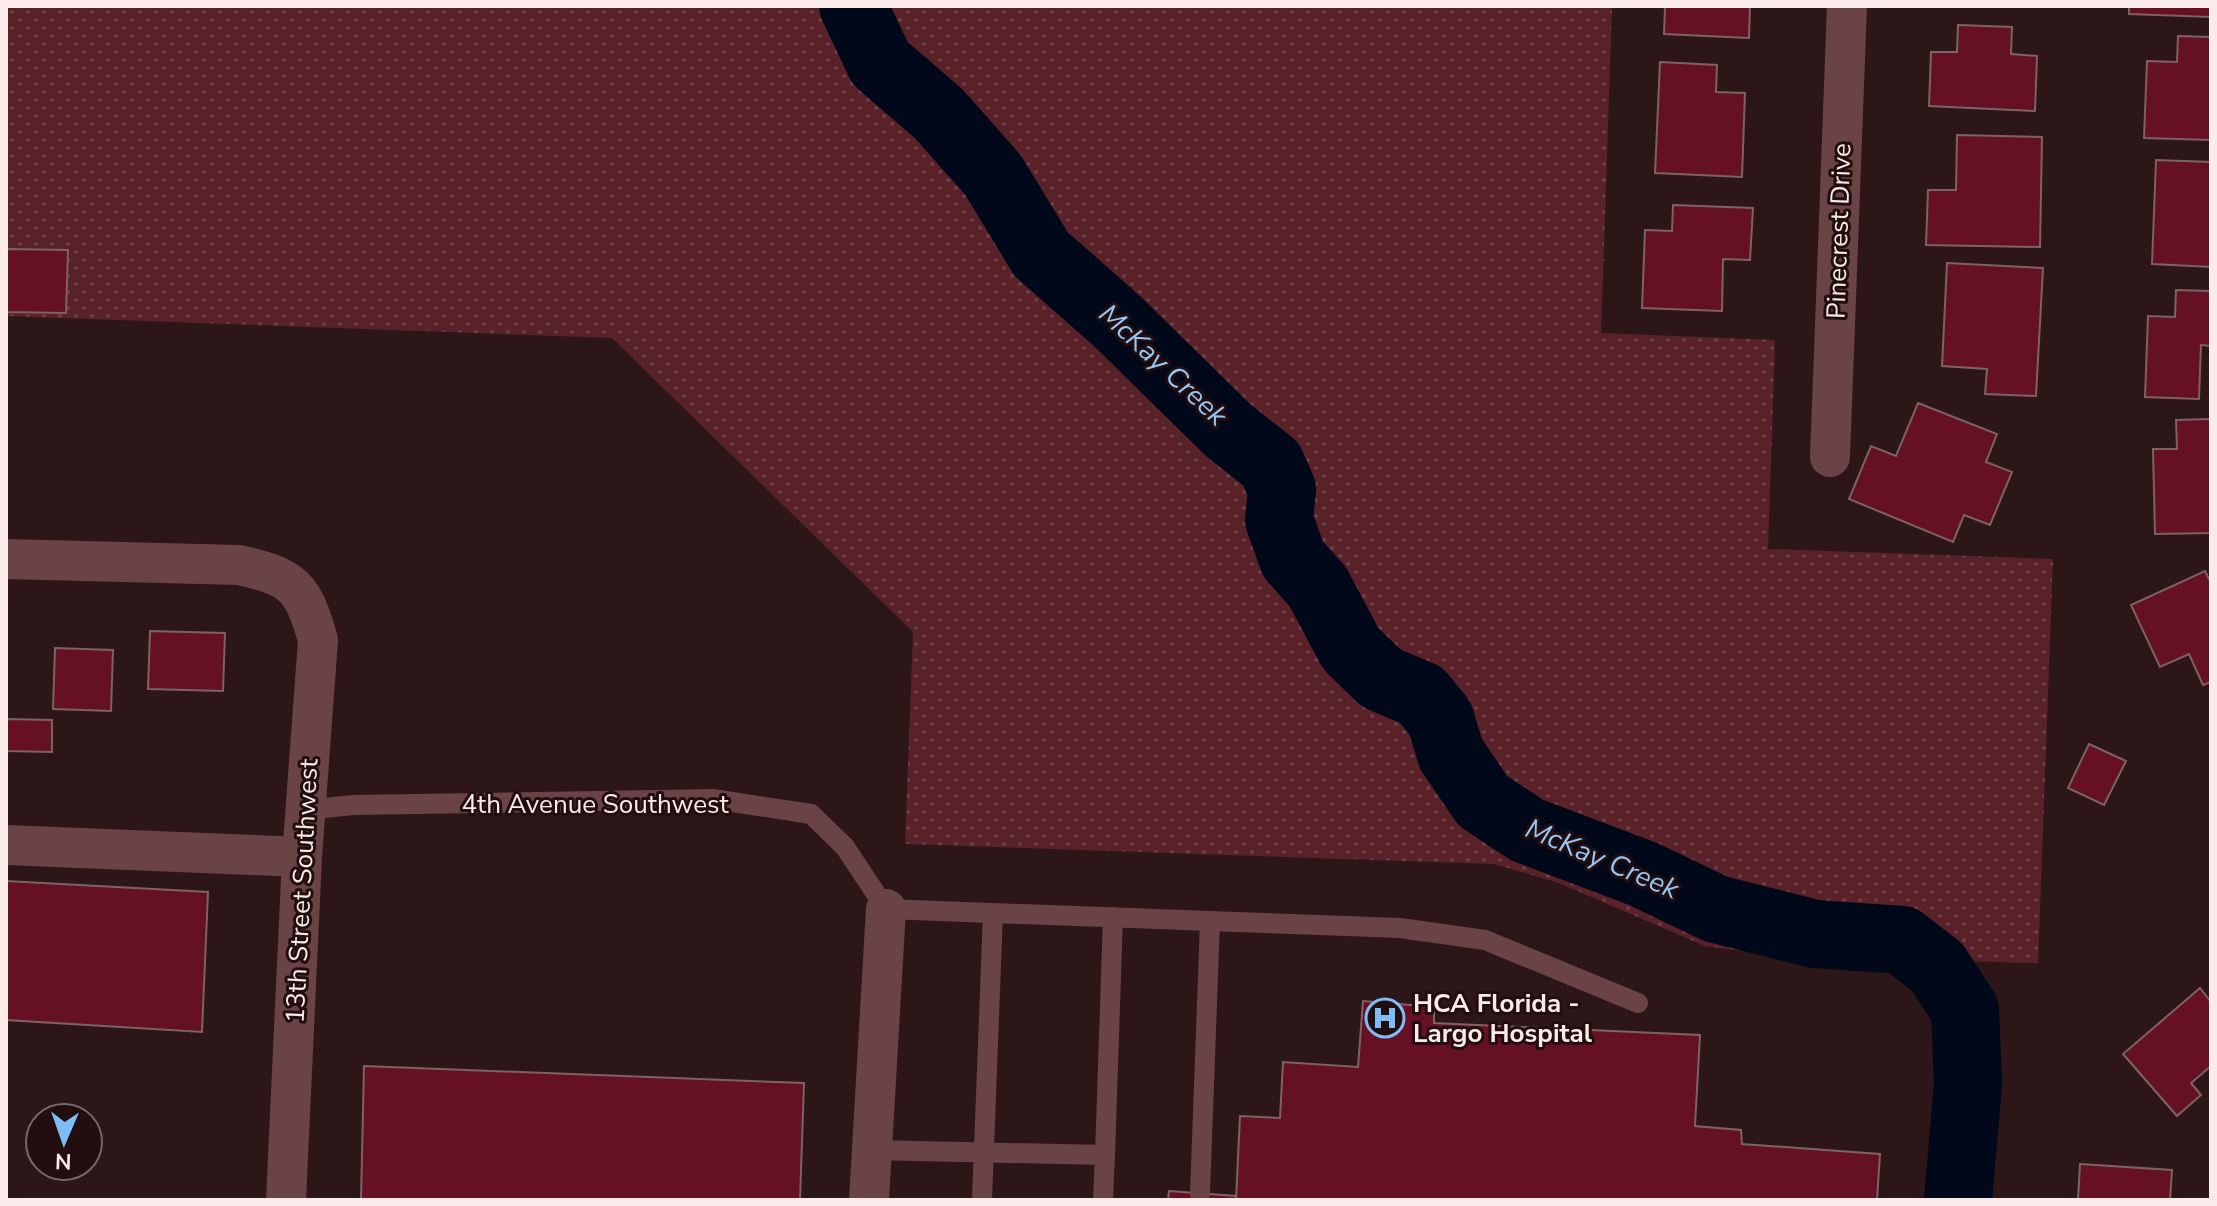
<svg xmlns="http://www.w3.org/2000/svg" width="2217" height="1206" font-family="'Nunito Sans',sans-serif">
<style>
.grass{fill:url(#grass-dots)}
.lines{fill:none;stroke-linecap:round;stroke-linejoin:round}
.river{stroke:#000819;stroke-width:68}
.building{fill:#651123;stroke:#7d6263;stroke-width:2}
.service{stroke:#694346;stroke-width:20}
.minor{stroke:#694346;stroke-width:40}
.labels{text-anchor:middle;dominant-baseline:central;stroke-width:6;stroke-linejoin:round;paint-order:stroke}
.street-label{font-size:26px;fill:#faeaea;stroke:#220d0f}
.poi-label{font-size:26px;font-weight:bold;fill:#faeaea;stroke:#220d0f;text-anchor:start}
.water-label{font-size:28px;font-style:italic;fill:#94c7f8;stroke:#220d0f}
</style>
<defs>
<pattern id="grass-dots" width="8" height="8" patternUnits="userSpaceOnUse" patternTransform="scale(2)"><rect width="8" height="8" fill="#592229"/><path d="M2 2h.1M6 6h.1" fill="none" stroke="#724248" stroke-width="1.8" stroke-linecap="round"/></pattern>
</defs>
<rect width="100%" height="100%" fill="#2c1618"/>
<path class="grass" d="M6,6h1606l-11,327 174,7 -7,209 285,10 -15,404 -256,-7 -77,-10 -146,-63 -65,-19 -589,-20 8,-212 -301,-294 -606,-22z"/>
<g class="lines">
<path class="river" d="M853,6l27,57 59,51 54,61 48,79 76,67 111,109 43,34 11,25 -3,31 14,39 25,28 33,62 30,29 40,17 19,23 11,36 32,47 44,29 116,44 73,35 99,25 87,6 35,27 28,43 3,74 -10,116"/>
</g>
<path class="building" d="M1647,6h103l-1,32 -85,-4 1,-27z
M2129,6h82v11l-82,-3z
M1958,25l54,2 -1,27 26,2 -2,55 -106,-5 2,-54h26z
M2178,36l33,1v103l-67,-2 3,-77 30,1z
M1660,62l57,3 -1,27 29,1 -3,84 -87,-4z
M1957,135l85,2 -2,110 -114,-2 2,-55h28z
M2156,160l55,2v105l-59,-3z
M1673,205l80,3 -3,52 -27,-1 -1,52 -80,-3 3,-78 27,1z
M6,249l62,1 -2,63 -60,-1z
M1947,263l96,5 -7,128 -51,-2 2,-25 -45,-3z
M2176,290l35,1v55l-10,-1 -2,54 -54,-2 3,-81 27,1z
M1918,403l79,31 -11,28 26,10 -22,53 -26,-10 -11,27 -104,-43 22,-53 25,10z
M2211,419v114l-56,1 -2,-85h24l-1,-29z
M2205,571l6,12v99l-8,3 -14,-31 -29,13 -29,-62z
M150,631l75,2 -2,58 -75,-2z
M55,648l58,2 -2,61 -58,-2z
M6,719l46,1v32l-46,-1z
M2089,744l37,17 -22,44 -36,-17z
M6,881l202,11 -6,140 -196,-12z
M2200,988l11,14v64l-20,17 10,12 -24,21 -54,-62z
M1363,1001l71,6v16l266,12 -5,91 46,4 1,14 138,10 -3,46h-641l4,-84 40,2 3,-56 75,5z
M364,1066l440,17 -4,117h-439z
M2080,1164l92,6 -2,30h-92z
M1169,1191l67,5v4h-68z"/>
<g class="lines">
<path class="service" d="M305,810l48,-5 360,-6 98,15 34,33 41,62 324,12 -10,273
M1210,921l190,7 85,12 153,63
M872,1150l233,5 -2,45
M1105,1155l8,-238
M982,1200l11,-287"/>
<path class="minor" d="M1830,457l17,-451
M6,559l233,6c54,12 64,21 79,75l-16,217 -16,343
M6,845l296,12
M869,1200l17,-291"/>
</g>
<defs>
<g id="hospital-ring" transform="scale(2)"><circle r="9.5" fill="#220d0f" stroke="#7ebdf9" stroke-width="1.5"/><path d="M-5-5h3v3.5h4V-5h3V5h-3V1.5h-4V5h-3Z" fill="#7ebdf9"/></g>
</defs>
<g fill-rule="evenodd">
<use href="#hospital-ring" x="1385" y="1018"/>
</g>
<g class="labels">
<g class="street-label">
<text transform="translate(1839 231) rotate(-88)">Pinecrest Drive</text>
<text x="595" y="804">4th Avenue Southwest</text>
<text transform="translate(302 891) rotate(-87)">13th Street Southwest</text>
</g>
<g class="poi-label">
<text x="1413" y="1003">HCA Florida -<tspan x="1413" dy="30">Largo Hospital</tspan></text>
</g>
<g class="water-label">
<text transform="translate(1163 365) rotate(43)">McKay Creek</text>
<text transform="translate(1602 859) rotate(23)">McKay Creek</text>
</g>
</g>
<rect width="2217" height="1206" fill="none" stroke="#faeaea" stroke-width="16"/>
<g transform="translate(64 1142) rotate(182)"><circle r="38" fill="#220d0f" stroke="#786567" stroke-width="2"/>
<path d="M0-6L14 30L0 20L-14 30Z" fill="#7ebdf9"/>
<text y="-12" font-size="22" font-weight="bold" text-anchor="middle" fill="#faeaea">N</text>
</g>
</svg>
